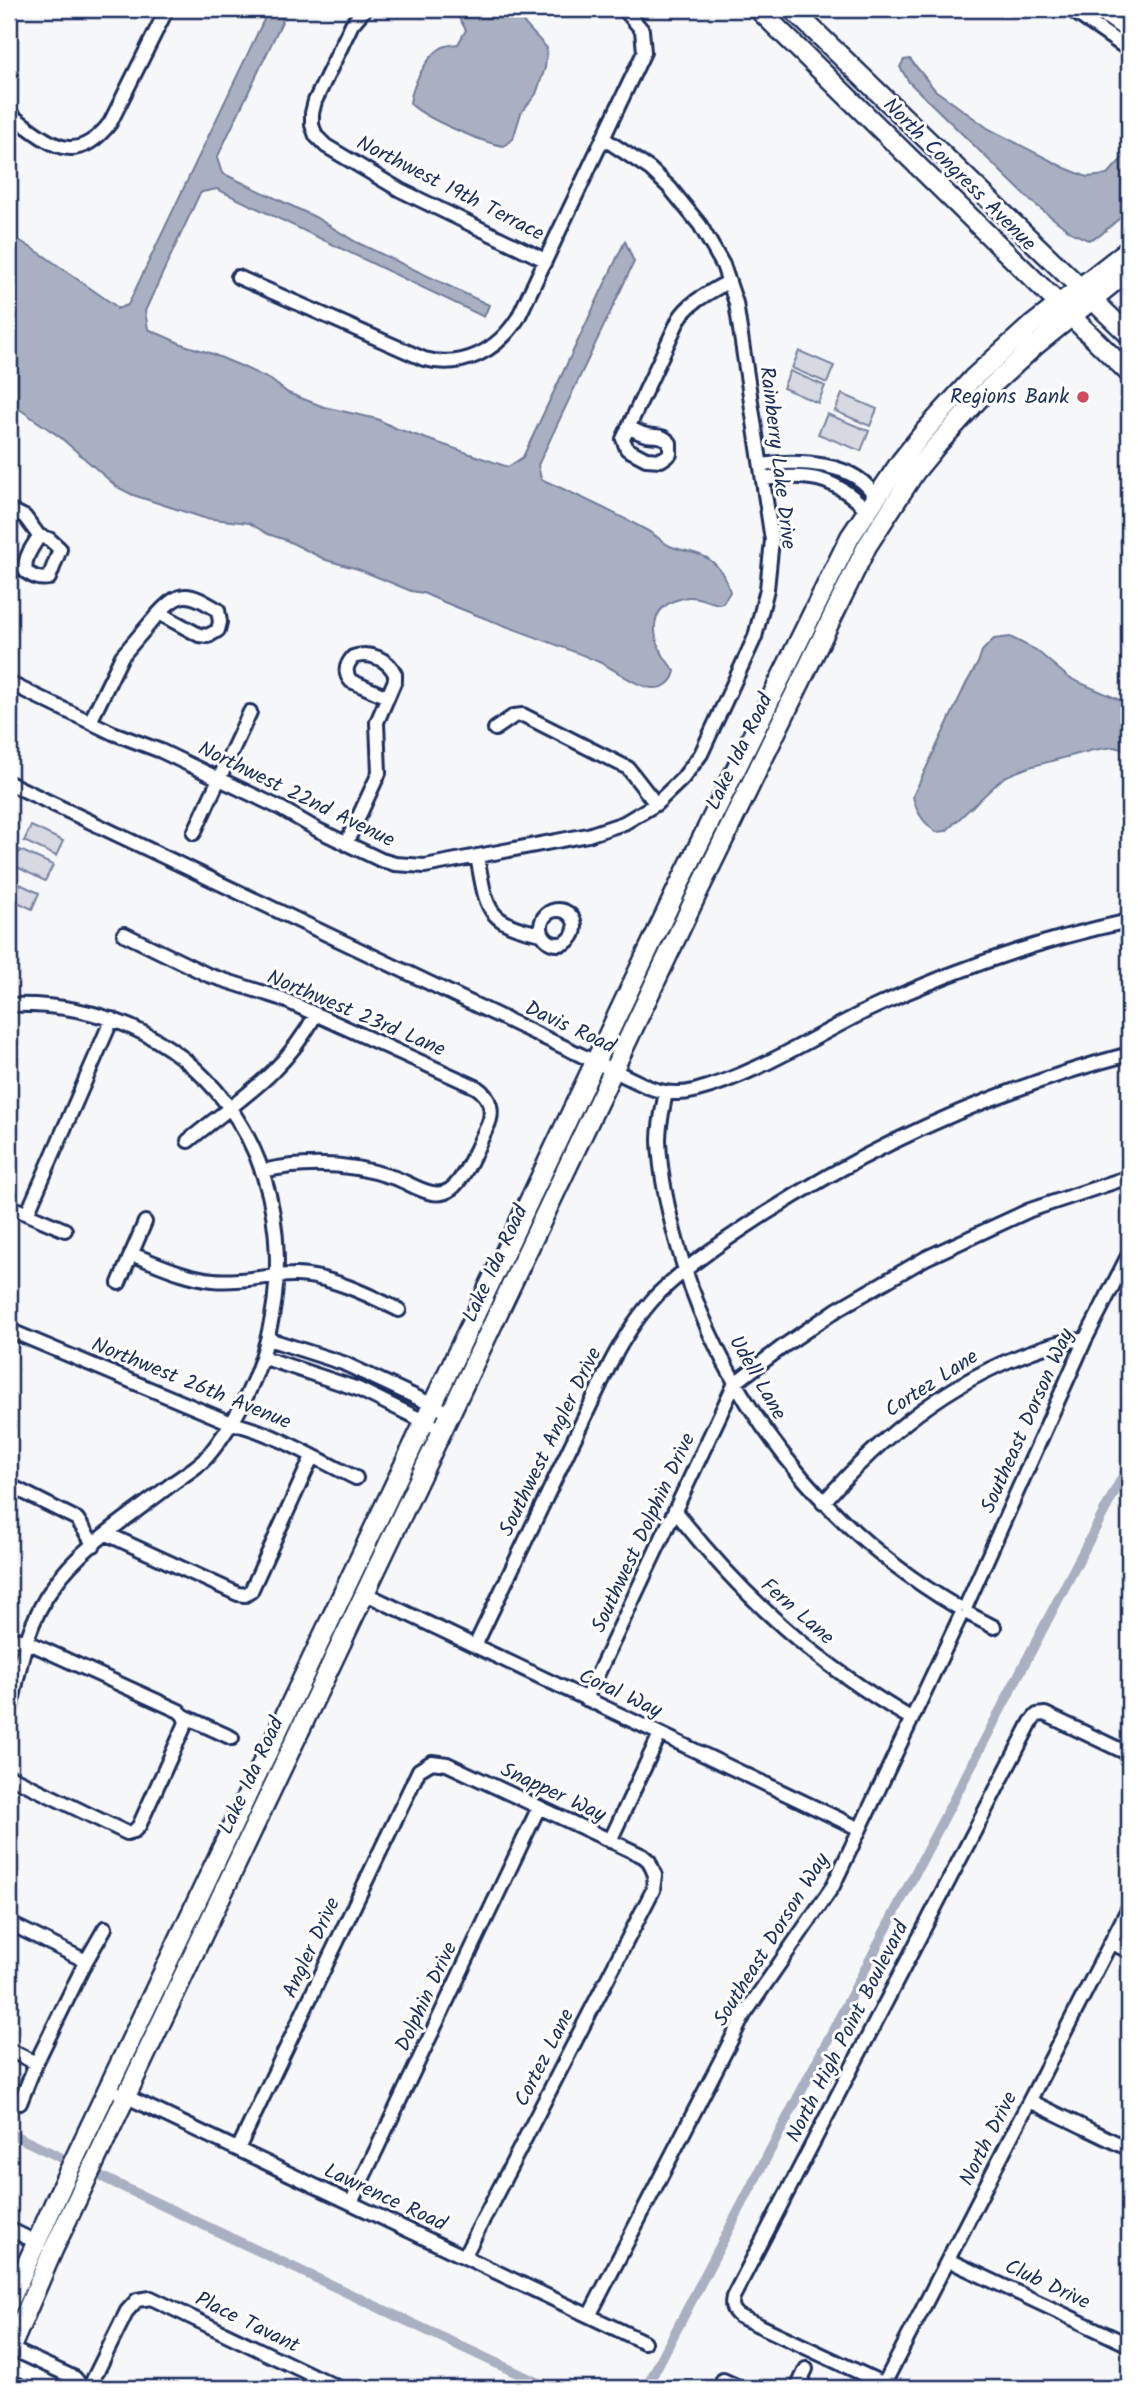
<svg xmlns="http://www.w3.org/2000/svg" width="1138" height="2397" font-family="Kalam,sans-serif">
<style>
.green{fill:#d6d9e2;stroke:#7884a0;stroke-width:2}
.water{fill:#a9b0c1;stroke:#707c99;stroke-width:2}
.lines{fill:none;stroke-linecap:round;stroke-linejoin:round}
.canal{stroke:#a9b0c1;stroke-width:10}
.street-casing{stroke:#1b2f5e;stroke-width:18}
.secondary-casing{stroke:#1b2f5e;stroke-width:23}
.street{stroke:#fff;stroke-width:12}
.secondary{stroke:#fff;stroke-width:18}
.poi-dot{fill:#d1495b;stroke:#fff;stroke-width:2.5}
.labels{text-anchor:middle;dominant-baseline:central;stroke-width:6;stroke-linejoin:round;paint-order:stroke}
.street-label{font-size:21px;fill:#1b2f5e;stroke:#fff}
.poi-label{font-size:21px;fill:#1b2f5e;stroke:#fff;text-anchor:end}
</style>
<rect width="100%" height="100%" fill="#f6f7f9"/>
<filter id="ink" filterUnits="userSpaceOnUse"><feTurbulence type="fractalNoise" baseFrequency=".0143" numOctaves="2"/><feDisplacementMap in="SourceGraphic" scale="14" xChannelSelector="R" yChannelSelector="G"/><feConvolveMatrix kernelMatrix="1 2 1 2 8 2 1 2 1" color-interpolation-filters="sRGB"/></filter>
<g filter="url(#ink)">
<path class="green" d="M799,351l35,15 -7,17 -35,-15z
M790,371l35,15 -7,17 -35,-15z
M842,394l35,15 -7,17 -35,-15z
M827,414l42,17 -8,20 -43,-17z
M31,826l32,15 -7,15 -32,-15z
M20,850l33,15 -8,16 -32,-16z
M9,879l30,14 -7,16 -23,-11z"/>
<path class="water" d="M269,9h19l-71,149 5,15 93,44 41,25 133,63 -5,12 -267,-128 -15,3 -3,3 -54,116 3,18 36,16 26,8 31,13 30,14 17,13 36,14 53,12 18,9 113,39 15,-10 102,-216 9,21 -96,203 3,14c36,16 72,33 107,52 8,4 14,11 22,15 13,6 28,5 40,14 10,7 17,20 20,32l-7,11 -4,1c-9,-2 -22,-8 -31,-7 -47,8 -37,48 -13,74 -2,11 -11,18 -23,17 -17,-2 -37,-19 -53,-26 -58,-25 -119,-43 -176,-69l-12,-2 -53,-22 -32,-9 -40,-20 -18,-6 -19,-11 -45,-5 -71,-23 -16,-8 -57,-50 -51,-35v-168l34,21 74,52v2l11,-4z
M454,9h57l36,39 -2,20 -9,26 -15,19 -8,26 -9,7c-20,-3 -81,-28 -94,-43 2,-17 16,-46 31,-55 5,-3 11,-3 17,-4l8,-14z
M910,59l25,31 54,39 76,39 22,9 20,-2 22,-24v59l-30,26 -11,4 -16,-7 -40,-31 -123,-120 -9,-15 4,-7z
M1010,637l26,13 33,28 60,26v47l-15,-4 -21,3 -64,17 -25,10 -58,54 -10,1c-13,-10 -20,-20 -23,-36l53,-112 12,-21 4,-12 12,-12z"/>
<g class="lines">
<path class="canal" d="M9,2133l540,255
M646,2388l483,-924"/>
<g class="street-casing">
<path id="street" d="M365,9l-13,15 -37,77 -3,12v12l4,11 10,10 74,44 145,70
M1070,9l59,41
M1095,9l34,24
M9,114c36,24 63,58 101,9l57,-114
M238,277l186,82c39,10 73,-8 94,-41l126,-266 -2,-22 -18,-21
M629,427c5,3 12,7 18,8 10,2 15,-1 23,8v11l-9,6 -15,-1 -19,-10 -4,-10 56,-120c11,-18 32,-27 50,-38
M761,465c36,-5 95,-4 114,32
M763,479c45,-6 71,-3 104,31
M9,509l16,8 14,19 10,3 11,10 -11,29c-10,2 -15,-1 -23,-6 -3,-14 6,-24 13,-36
M9,683l104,50 48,18 121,58 36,21 63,30 14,4 30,2 163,-31 36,-12 32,-19 27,-26 18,-24 54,-117 12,-48 5,-49 -36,-237 -13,-38 -23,-40 -30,-37 -20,-19 -47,-31
M90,722l32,-66 35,-41c24,-26 31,-23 61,-5l2,12 -2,8 -10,6 -9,-1 -40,-22
M495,729l19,-13 9,-1 105,53 28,36
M9,783l639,304c15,6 30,8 46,4 61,-16 117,-53 174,-81 82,-39 172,-70 261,-89
M194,833l56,-121
M346,844l33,-71 -2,-51 18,-42v-6c-7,-15 -26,-23 -42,-17 -7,8 -9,16 -2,24l36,16
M477,856c10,52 7,67 65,78
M541 927a17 17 0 1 1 34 0a17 17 0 1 1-34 0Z
M124,934l84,41 72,23 196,89c15,10 19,26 10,42 -8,16 -21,50 -35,60 -17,13 -40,-6 -56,-11 -43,-15 -88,-17 -133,-7
M9,1005c85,-3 165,28 217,98 67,88 65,217 11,311 -10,16 -21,34 -34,47 -9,8 -20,15 -30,22 -40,32 -90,61 -120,104 -29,41 -33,81 -44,129
M666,1092c-3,16 -7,32 -7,48 1,36 10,75 20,110 44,151 143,277 278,357
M188,1141c51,-42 95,-66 128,-127
M9,1206l56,24
M27,1214l85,-195
M131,1254c27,10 53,23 82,26 27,3 53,-5 80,-5 33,-1 76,20 106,35
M119,1283l26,-61
M9,1330l222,93c45,10 85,36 125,55
M268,1339l75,24 107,50
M262,1357l96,32 84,41
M9,1485l68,34 17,26
M823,1503c57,-66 123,-120 205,-150 19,-7 37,-14 57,-13
M676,1512c67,86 141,152 236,207
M107,1534l131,60 7,1 6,-4 61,-134
M364,1593l496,236
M966,1606l119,-266 44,-86
M969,1614l25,13
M9,1638l16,3 154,70 5,5 48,22
M475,1646l135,-282c13,-25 28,-49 48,-70 32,-31 70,-56 107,-80 113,-72 235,-126 364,-160
M586,1699l149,-316 50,-38 53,-36 88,-51 104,-48 99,-33
M9,1776l118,57 7,-2 5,-5 47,-103 -2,-7
M610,1841l50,-107
M9,1923l77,38
M1111,1943l18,8
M9,2050l27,13
M119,2093l525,249
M1030,2101l99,48
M20,2103l16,-40 50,-102 19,-33
M238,2149l181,-379 13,-8 15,2 196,92 6,5 6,14 -2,15 -189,367
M351,2203l188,-396
M9,2229l27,13
M948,2260l181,85
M589,2316l155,-301 89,-129 127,-269
M9,2348l66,30 8,10
M9,2364l51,24
M723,2380l18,8
M884,2384l-145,-68c-7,-6 -8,-10 -6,-19l298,-575 6,-7 8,-1 84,40
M89,2388l38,-77 10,-11 14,-2 188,90
M797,2388l9,-19
M882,2388l247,-481"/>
</g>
<g class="secondary-casing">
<path id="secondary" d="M758,9l371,364
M792,9l337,326
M9,2303l56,-124 616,-1298 169,-344 51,-76 23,-29 49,-54 54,-49 102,-80
M9,2352l44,-102 644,-1356 170,-348 48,-74 23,-28 48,-53 50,-46 93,-75"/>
</g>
<use href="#street" class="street"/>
<use href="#secondary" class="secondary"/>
</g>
</g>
<circle class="poi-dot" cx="1083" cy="397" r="7"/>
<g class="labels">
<g class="street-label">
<text transform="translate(959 175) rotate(45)">North Congress Avenue</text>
<text transform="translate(450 189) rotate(27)">Northwest 19th Terrace</text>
<text transform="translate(777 458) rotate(83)">Rainberry Lake Drive</text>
<text transform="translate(740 752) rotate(-64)">Lake Ida Road</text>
<text transform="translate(296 795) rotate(26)">Northwest 22nd Avenue</text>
<text transform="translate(356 1014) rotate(23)">Northwest 23rd Lane</text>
<text transform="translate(570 1028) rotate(25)">Davis Road</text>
<text transform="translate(496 1264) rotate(-65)">Lake Ida Road</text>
<text transform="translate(757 1378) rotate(60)">Udell Lane</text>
<text transform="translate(191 1384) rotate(22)">Northwest 26th Avenue</text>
<text transform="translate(932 1384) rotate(-33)">Cortez Lane</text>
<text transform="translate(1028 1421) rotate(-66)">Southeast Dorson Way</text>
<text transform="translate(551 1442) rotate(-64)">Southwest Angler Drive</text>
<text transform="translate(644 1533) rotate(-65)">Southwest Dolphin Drive</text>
<text transform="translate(797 1612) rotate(41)">Fern Lane</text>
<text transform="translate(620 1694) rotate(25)">Coral Way</text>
<text transform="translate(252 1776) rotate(-65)">Lake Ida Road</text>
<text transform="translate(553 1793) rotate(25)">Snapper Way</text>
<text transform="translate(772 1940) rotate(-58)">Southeast Dorson Way</text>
<text transform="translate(312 1948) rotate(-65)">Angler Drive</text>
<text transform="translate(427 1997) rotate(-65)">Dolphin Drive</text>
<text transform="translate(848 2032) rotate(-63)">North High Point Boulevard</text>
<text transform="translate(545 2058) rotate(-63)">Cortez Lane</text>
<text transform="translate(989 2139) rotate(-63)">North Drive</text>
<text transform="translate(385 2198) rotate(25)">Lawrence Road</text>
<text transform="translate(1047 2285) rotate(25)">Club Drive</text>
<text transform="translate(247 2323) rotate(26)">Place Tavant</text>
</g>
<g class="poi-label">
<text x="1069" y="397">Regions Bank</text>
</g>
</g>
<rect width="1138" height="2397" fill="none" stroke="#fff" stroke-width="35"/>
<rect x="18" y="18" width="1103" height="2362" fill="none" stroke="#1b2f5e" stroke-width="2.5" filter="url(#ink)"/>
</svg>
